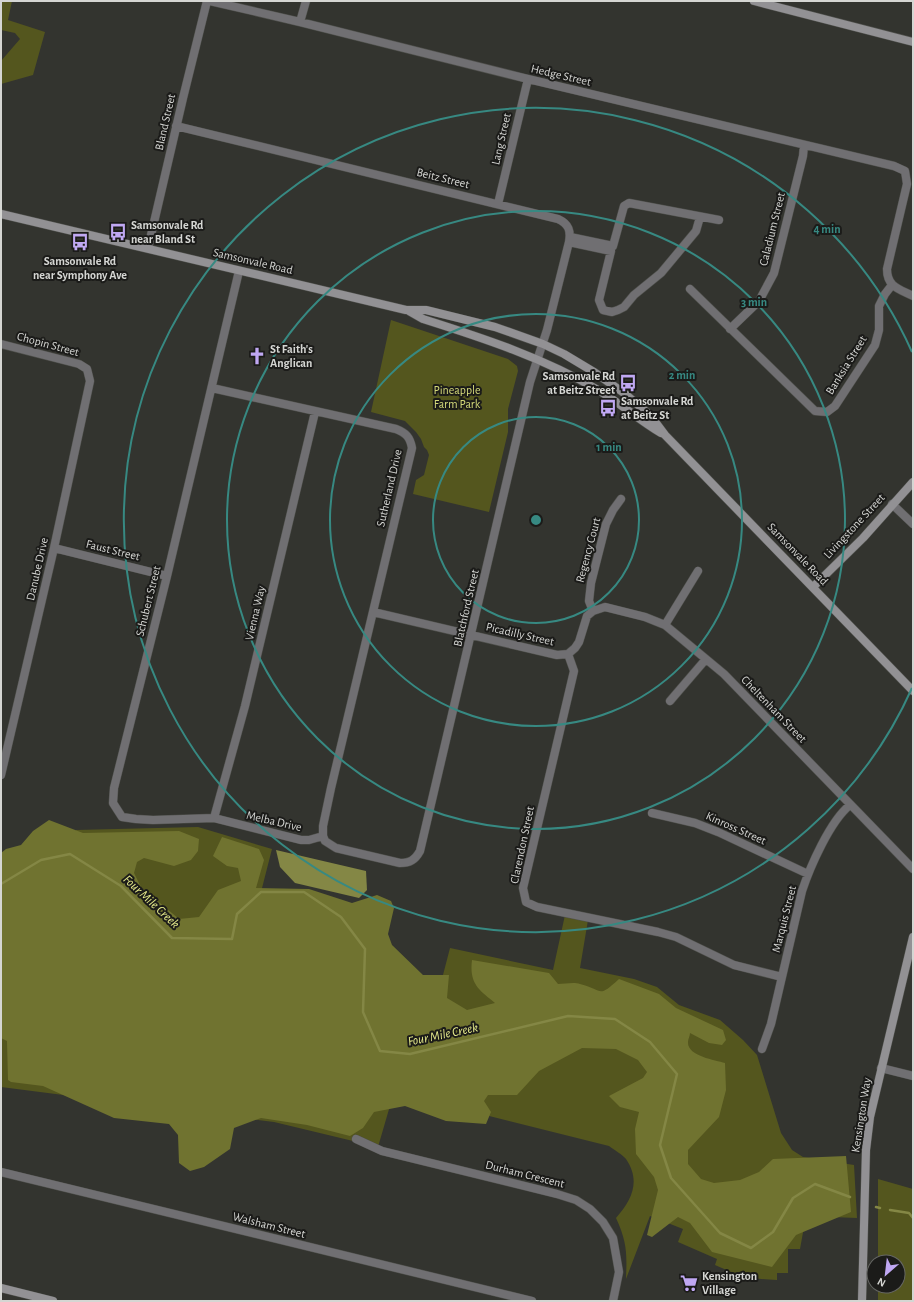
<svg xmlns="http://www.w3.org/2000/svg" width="914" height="1302" font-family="'Alegreya Sans',sans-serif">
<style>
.green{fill:#54561e}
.forest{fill:#707330}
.water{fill:#848745}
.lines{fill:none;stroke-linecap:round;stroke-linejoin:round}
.stream{stroke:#848745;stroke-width:2.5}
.street-casing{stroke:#50514d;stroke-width:9}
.secondary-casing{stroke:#50514d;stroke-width:9}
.street{stroke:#706f72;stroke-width:8}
.secondary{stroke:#929194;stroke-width:8}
.ring{fill:none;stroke:#378982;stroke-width:2}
.labels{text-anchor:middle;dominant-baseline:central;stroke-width:4;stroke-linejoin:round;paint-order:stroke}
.street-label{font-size:12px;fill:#d5d6d3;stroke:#1b1b19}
.poi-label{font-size:12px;font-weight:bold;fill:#d5d6d3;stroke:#1b1b19;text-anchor:start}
.park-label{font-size:12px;fill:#d5da7a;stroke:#1b1b19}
.water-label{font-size:13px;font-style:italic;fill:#e7ec8c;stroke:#1b1b19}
.centre{fill:#378982;stroke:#1b1b19;stroke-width:2}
.ring-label{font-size:12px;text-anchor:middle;font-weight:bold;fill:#378982;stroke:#1b1b19;stroke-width:4;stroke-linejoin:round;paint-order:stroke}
</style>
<rect width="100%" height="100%" fill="#33342f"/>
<path class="green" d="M1,1h11l-4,19 37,12 -12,43 -32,9v-23l19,-22 -5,-6 -14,-3z
M391,320l117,39 9,7 1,5 -10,38v23l-19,80 -76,-18 3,-14 8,-5 5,-20 -2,-5 -3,-3 -3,-8 -5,-7 -11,-11 -34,-9z
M198,827l74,22 -11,43 162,160 27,-104 103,22 12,-55 23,5 -8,48 54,11 23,8 22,18 41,15 23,20 14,15 24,78 11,17 11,7 51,8 3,53 -51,-2 -6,33h-12v24h-11v7c-26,-1 -38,-4 -62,-15l2,-6 -39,-17 5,-13 -33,-13 -24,63c1,-26 1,-37 -10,-61 16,-18 25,-37 10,-59 -4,-5 -12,-9 -17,-13l-215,-54 -16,55 -104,-25 -273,-35v-206l69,-27 6,-24z
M878,1179l35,10v112h-35v-15h20v-24h-20z"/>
<path class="forest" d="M49,820l34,13 96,-2 20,8 -1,12 -7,9 -17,6 -30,-8 -7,4 -3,11 7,14 38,32 20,-2 19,-27 23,-9 -3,-13 -11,-2 -14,-10 9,-19 37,12 5,11 -8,28 53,1 43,14 25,-8 14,6 3,7 -6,26 4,11 31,30h26l-2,23 20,12 28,-7c-16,-13 -26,-19 -23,-43l77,13 9,11c7,0 16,-2 22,0 24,6 17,15 39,-5l40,15 17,14 47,22 3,10 -4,5 -13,-2 -19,-10c0,3 -2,6 -2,9 -1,14 27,18 37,21l1,27 -7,27 -31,33v14l13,15 13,4 26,-3 19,-8 14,-13 73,-3 5,56 -55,23 -24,32 -60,-15 -22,-29 -12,-6 -26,20 -5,-2 11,-45 -4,-13 -18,-23 -1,-25 4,-17 -19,-5 -11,-11 34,-18 4,-6 -9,-12 -22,-11 -34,-1 -43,23 -22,24h-29l-4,6 7,11 -5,12 -40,-3 -41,-15 -31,6 -11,16 -13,8 -43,-11 -46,-7 -27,10 -4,21 -26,18 -14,4 -11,-8 -1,-28 -9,-11 -55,-6 -71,-32 -32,-4 -3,-2 -1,-39 -6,-3v-185l5,-4 15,-4 12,-14z"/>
<path class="water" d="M276,850l90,21 1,19 -8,8 -64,-15 -15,-16z"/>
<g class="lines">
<path class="stream" d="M1,884l40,-24 29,-6 51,32 51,52 60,1 5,-25 24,-22h43l37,25 24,32 -2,63 17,39 30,3 158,-38 47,3 35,23 27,32 -17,71 11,33 49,55 31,15 22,-16 20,-34 22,-14 35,13
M876,1207l4,1
M890,1210l19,3 4,5"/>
<g class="street-casing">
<path id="street" d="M210,1l90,21 228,57 366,87 11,5 2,13 -20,85c0,18 12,20 26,27
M300,22l6,-21
M176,126l382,93c11,5 13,12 11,23l-22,88 -17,52 -110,469c-5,9 -10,12 -20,12l-64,-15 -11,-7 -2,-5v-10l8,-38 81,-340c-2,-11 -6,-15 -16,-19l-184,-41
M498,204l30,-125
M570,237l43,9 11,-40 5,-3 90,17
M569,242l42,9 -12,49 4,10 9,2 6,-2 6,-3 10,-12 27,-22 35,-42 4,-14
M148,248l35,-150 24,-97
M239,271l-72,305 -53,212 -1,15 9,14 14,2 17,1 61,-2 87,22h8l14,-4
M690,289l125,122 12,1 8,-6 40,-61 4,-15v-24l6,-12 7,-9
M730,329l29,-28 15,-28 29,-117 1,-11
M1,344l78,20 8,5 3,12 -36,167 -53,227
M892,504l21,20
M54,548l113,28
M593,611l-4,-10 2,-18 15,-59 7,-14 8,-11
M373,612l184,43 11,-1
M665,625l33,-54
M670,701l36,-42
M652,813l43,10 23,9 90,42
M214,818l31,-112 70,-294
M782,977l-48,-12 -58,-28 -18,-5 -121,-25 -11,-5 -3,-14 51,-217 -6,-17 7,-6 4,-6 8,-26 6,-5 12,-4 40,10 20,8 59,49 189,195
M762,1049l9,-25 31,-133c8,-24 28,-70 48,-86
M881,1068l32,8
M356,1139l26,12 175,43 19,6 14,9 13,13 10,16 6,34 -6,29
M1,1172l531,129"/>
</g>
<g class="secondary-casing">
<path id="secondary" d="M754,1l159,41
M1,214l405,96h20l69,17 48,17 21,10 30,18 30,21 26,22 15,20 248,256
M409,311l14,8c60,19 121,39 175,71 22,13 41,30 63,43
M813,587l50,-49 50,-56
M1,1288l52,13
M862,1301l4,-151 4,-33 43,-180"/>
</g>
<use href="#street" class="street"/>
<use href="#secondary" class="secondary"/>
</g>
<g class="ring">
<circle cx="536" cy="520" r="103"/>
<circle cx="536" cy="520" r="206"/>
<circle cx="536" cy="520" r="309"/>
<path d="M912 688A412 412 0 1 1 912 352"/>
</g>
<defs>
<g id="bus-bare" transform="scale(1.38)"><path d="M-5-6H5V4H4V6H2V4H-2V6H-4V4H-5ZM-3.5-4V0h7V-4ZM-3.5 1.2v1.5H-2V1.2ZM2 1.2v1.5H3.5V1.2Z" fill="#c0a8f3" stroke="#1b1b19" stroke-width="2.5" paint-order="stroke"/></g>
<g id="church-bare" transform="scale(1.38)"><path d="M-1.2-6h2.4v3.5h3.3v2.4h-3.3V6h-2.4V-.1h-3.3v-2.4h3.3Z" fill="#c0a8f3" stroke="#1b1b19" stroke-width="2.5" paint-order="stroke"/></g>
<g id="supermarket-bare" transform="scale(1.38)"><path d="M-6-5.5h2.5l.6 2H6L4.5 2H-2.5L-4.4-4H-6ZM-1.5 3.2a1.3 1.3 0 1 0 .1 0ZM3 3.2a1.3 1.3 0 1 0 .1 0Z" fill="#c0a8f3" stroke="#1b1b19" stroke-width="2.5" paint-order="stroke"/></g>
</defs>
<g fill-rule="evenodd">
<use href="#bus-bare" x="118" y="232"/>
<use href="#bus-bare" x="80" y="242"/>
<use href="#church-bare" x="257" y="356"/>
<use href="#bus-bare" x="628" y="383"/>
<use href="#bus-bare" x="608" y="408"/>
<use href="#supermarket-bare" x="689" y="1283"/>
</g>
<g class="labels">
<g class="street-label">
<text transform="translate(561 75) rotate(13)">Hedge Street</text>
<text transform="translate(165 122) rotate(-77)">Bland Street</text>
<text transform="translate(501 139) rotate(-77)">Lang Street</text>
<text transform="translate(443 178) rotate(14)">Beitz Street</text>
<text transform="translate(772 229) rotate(-76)">Caladium Street</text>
<text transform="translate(253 261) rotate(13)">Samsonvale Road</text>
<text transform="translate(48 344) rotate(15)">Chopin Street</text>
<text transform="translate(846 365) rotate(-58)">Banksia Street</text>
<text transform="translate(389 488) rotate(-77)">Sutherland Drive</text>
<text transform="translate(854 526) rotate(-47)">Livingstone Street</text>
<text transform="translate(113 550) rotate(14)">Faust Street</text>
<text transform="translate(588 550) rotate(-75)">Regency Court</text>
<text transform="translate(798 554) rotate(46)">Samsonvale Road</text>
<text transform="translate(37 569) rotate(-77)">Danube Drive</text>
<text transform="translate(148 601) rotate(-76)">Schubert Street</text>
<text transform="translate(466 608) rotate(-77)">Blatchford Street</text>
<text transform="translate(255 613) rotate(-77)">Vienna Way</text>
<text transform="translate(520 634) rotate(13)">Picadilly Street</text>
<text transform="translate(774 709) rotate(46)">Cheltenham Street</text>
<text transform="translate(274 821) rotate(13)">Melba Drive</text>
<text transform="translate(736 828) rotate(24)">Kinross Street</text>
<text transform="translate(522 845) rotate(-78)">Clarendon Street</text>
<text transform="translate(784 919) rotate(-76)">Marquis Street</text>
<text transform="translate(861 1115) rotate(-81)">Kensington Way</text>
<text transform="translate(525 1174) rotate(14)">Durham Crescent</text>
<text transform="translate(269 1225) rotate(14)">Walsham Street</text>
</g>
<g class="poi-label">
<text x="131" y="225">Samsonvale Rd<tspan x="131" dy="14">near Bland St</tspan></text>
<text x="80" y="261" text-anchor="middle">Samsonvale Rd<tspan x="80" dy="14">near Symphony Ave</tspan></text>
<text x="270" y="349">St Faith's<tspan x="270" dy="14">Anglican</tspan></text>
<text x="615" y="376" text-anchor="end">Samsonvale Rd<tspan x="615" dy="14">at Beitz Street</tspan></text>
<text x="621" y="401">Samsonvale Rd<tspan x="621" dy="14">at Beitz St</tspan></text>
<text x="702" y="1276">Kensington<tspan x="702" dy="14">Village</tspan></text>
</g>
<g class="park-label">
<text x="457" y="390">Pineapple<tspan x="457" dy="14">Farm Park</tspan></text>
</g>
<g class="water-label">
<text transform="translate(151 902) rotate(43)">Four Mile Creek</text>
<text transform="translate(443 1035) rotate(-12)">Four Mile Creek</text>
</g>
</g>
<circle cx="536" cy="520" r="6" class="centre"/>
<g class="ring-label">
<text x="827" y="233">4 min</text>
<text x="754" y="306">3 min</text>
<text x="682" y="379">2 min</text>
<text x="609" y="451">1 min</text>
</g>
<rect width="914" height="1302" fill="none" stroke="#d5d6d3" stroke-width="4"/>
<g transform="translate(886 1274) rotate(208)"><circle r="19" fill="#1b1b19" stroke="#656663"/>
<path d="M0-3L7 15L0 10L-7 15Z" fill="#c0a8f3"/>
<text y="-6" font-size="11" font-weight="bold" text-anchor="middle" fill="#d5d6d3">N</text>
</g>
</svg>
